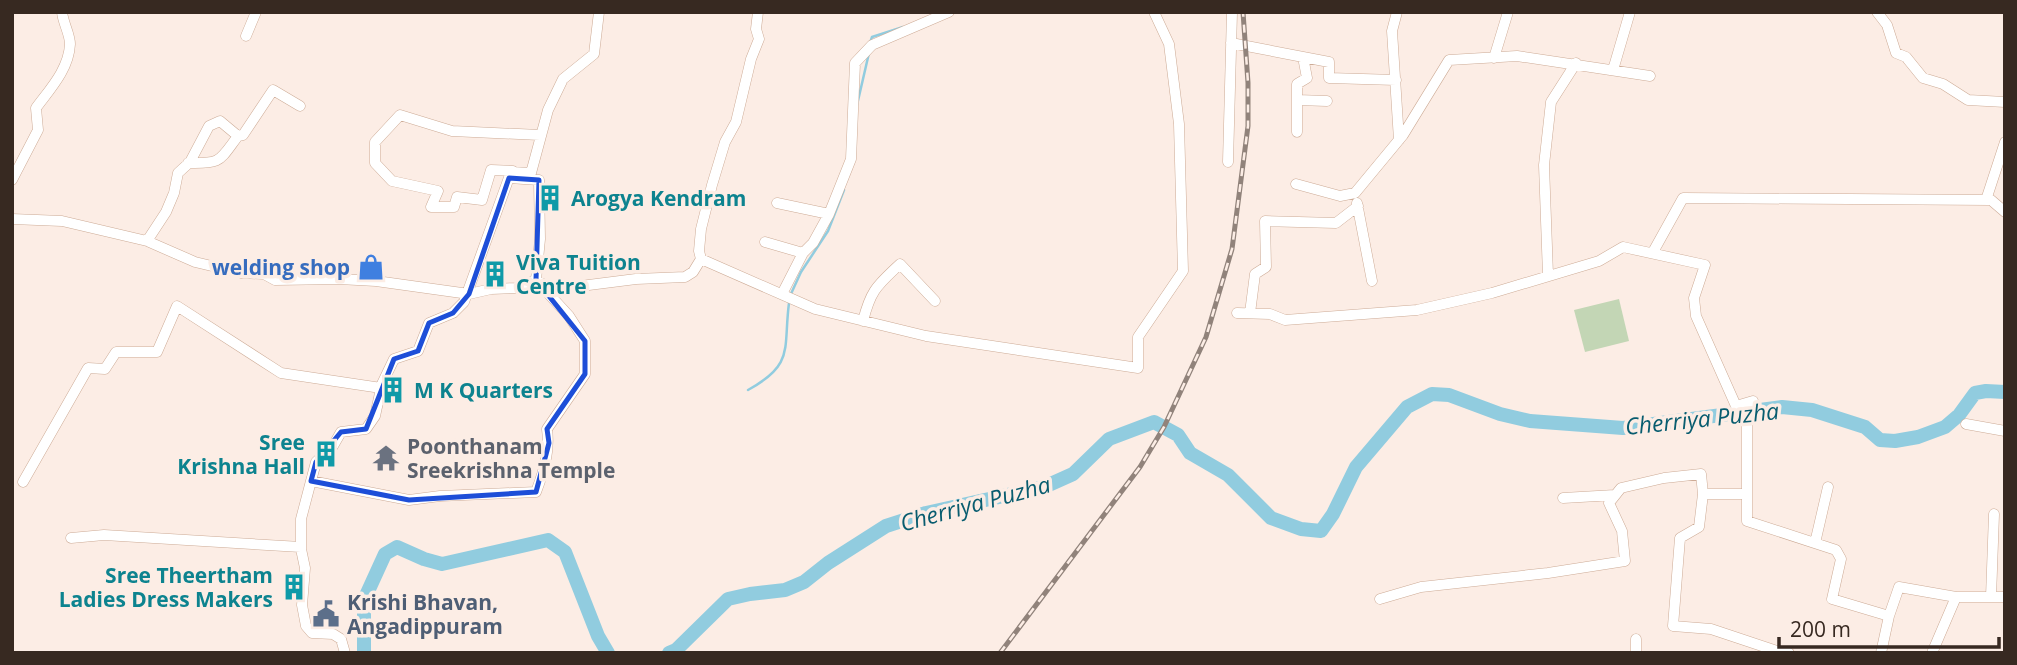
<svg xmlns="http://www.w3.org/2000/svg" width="2017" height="665" font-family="'Open Sans',sans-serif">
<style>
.green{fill:#c3d6b5}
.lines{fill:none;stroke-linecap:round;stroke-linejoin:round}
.stream{stroke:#91ccdf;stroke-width:2.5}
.river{stroke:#91ccdf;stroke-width:14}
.minor-casing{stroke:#cdab96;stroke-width:11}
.minor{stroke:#fff;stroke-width:10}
.rail-casing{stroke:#91837b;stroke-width:5}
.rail{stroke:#fcede5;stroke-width:2.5;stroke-dasharray:8;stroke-linecap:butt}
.marked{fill:none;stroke:#1d4ed8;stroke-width:5;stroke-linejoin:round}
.labels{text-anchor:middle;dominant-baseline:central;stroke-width:7;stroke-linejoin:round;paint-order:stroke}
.culture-label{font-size:21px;font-weight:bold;fill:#0d838f;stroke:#fcede5;text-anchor:start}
.shop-label{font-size:21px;font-weight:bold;fill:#366cbe;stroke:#fcede5;text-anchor:end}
.worship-label{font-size:21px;font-weight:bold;fill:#5b616d;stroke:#fcede5;text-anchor:start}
.service-label{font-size:21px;font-weight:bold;fill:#4e5e75;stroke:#fcede5;text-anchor:start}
.water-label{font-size:23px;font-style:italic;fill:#085c6f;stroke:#fcede5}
</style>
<rect width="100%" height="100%" fill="#fcede5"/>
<path class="green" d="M1619,299l10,42 -44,11 -11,-42z"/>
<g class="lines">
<path class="stream" d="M870,43l2,-6 31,-10
M857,105l12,-52
M790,296l11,-24 27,-41 16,-41
M748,390c47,-26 35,-41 41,-87"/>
<path class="river" d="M364,653v-53l21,-46 12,-7 27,12 18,5 106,-24 17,12 33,84 10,17
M669,653l7,-3 52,-51 22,-5 35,-4 19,-8 24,-19 58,-37 40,-13 118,-26 29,-13 36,-35 45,-17 24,13 12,18 38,22 43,43 30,11 20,2 12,-17 23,-47 51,-60 25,-13 17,1 51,19 30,7 93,7 159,-21 30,3 53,17 15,13 15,1 23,-4 27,-10 14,-12 16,-22 11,-2 19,1"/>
<g class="minor-casing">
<path id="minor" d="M1397,12l-5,19 7,109
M1877,12l10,13 9,28 10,4 17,21 20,6 25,16 37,2
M246,36l10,-24
M1231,43l98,19v16l67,2
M1494,58l14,-46
M1613,70l17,-58
M1297,100l30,1
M1297,132v-48l10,-6 -4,-21
M1228,162l4,-150
M188,163c34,1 31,-2 50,-27
M513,171l-22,-1 -9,30 -25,-3 -3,10h-23l7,-16 -46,-10 -17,-18v-21l25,-27 52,16 88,4
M12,180l26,-50 -2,-22c14,-19 33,-39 34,-64 0,-10 -7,-21 -8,-32
M1296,184l44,12 15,-3 48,-58 46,-75 68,-4 133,20
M1986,200l19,-58
M777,203l52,11
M1357,203l15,78
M12,219l50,2 85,20 48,21 46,11 23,1 11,6 64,-1 37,2 93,13 22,-5 25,-1 20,-8 14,8h15l71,-9 49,-2 8,-5 8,-13 114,50 111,27 212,32v-31l45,-66 -4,-147 -10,-80 -15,-32
M147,241l19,-29 8,-19 4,-20 12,-11 19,-36 11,-5 18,15 5,-1 30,-45 27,16
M765,242l38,11
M1653,252l30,-54 308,2 14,12
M701,259l-2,-8 2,-22 11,-44 13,-43 11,-20 15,-63 8,-20 -3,-10 2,-17
M1548,275l-4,-110 7,-63 25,-39
M782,294l21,-41 10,-10 16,-29 22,-55 4,-96 17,-18 77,-33
M1237,313l33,1 15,6 132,-10 75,-17 107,-32 24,-14 82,18 -11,33 2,18 40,90 17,-5 1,16
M1250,313l5,-39 11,-7 -1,-46 71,2 22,-17
M863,321c8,-32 15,-36 37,-57l35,37
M1767,415l-13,2 -7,5v99l89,29 5,9 -9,40 57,17 10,-29 57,10
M1966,424l39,7
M311,481l98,19 31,-4 96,-4c8,-21 14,-41 11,-63l38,-55v-33l-16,-25 -33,-36 4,-41 -1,-59 -30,-2
M23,482l65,-114 17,1 11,-17h41l20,-46 104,67 100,15
M1703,494l-4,33 -19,11 -7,88 38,3 69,23 9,1
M1563,498l52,-3
M71,538l33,-3 197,12
M1815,543l13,-56
M1991,597l3,-83
M1380,599l41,-12 127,-14 77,-12 -3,-30 -13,-28 12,-15 43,-10 37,-4 2,20h44
M1636,639v14
M345,653l-4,-14 -8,-5 -21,-1 -6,-7 -4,-21 3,-37 -4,-19v-30l15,-57 17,-16 8,-14 25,-3 9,-13 7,-32 12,-25 24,-8 11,-28 24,-10 11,-11 47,-130 20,1 17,-63 15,-31 31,-25 5,-42
M1881,653l8,-37
M1932,653l24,-56h49"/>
</g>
<use href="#minor" class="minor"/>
<g class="rail-casing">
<path id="rail" d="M1000,653l140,-186 24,-40 42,-90 26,-88 16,-123v-43l-5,-71"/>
</g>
<use href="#rail" class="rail"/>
</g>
<path class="marked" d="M509,178l30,2 -3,100 49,61v33l-38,55 2,14 -13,49 -127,8 -98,-19 5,-19 25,-30 25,-3 28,-70 24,-8 11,-28 24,-10 16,-19z"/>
<defs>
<g id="building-bare" transform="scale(2.1)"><path d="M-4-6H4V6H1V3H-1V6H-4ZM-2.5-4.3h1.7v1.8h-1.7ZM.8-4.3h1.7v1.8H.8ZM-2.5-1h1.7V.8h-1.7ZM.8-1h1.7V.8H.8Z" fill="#0f9aa8" stroke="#fcede5" stroke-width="2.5" paint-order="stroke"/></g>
<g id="shop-bare" transform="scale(2.1)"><path d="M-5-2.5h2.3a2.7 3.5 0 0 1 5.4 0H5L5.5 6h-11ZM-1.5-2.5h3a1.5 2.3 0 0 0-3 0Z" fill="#3f7fe0" stroke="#fcede5" stroke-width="2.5" paint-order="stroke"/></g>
<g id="temple-bare" transform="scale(2.1)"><path d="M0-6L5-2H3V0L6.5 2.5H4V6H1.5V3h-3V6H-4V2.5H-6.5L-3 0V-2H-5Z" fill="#6b7280" stroke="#fcede5" stroke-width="2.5" paint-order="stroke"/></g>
<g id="civic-bare" transform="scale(2.1)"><path d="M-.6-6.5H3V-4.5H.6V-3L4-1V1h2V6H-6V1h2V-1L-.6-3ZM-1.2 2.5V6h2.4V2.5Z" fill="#5c6f8a" stroke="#fcede5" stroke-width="2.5" paint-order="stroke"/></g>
</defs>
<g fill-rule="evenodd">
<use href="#building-bare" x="550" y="198"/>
<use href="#shop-bare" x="371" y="267"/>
<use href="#building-bare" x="495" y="274"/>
<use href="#building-bare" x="393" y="390"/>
<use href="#building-bare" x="326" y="454"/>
<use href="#temple-bare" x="386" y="458"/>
<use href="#building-bare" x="294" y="587"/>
<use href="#civic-bare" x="326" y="614"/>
</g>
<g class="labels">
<g class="culture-label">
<text x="571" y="198">Arogya Kendram</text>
<text x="516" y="262">Viva Tuition<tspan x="516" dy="24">Centre</tspan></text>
<text x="414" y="390">M K Quarters</text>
<text x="305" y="442" text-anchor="end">Sree<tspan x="305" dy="24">Krishna Hall</tspan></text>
<text x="273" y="575" text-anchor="end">Sree Theertham<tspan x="273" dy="24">Ladies Dress Makers</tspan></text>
</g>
<g class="shop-label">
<text x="350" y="267">welding shop</text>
</g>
<g class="worship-label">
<text x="407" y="446">Poonthanam<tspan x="407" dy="24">Sreekrishna Temple</tspan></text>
</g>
<g class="service-label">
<text x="347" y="602">Krishi Bhavan,<tspan x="347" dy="24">Angadippuram</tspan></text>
</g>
<g class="water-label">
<text transform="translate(1702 418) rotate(-6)">Cherriya Puzha</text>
<text transform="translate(975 503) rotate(-15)">Cherriya Puzha</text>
</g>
</g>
<rect width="2017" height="665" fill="none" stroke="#372921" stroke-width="28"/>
<path d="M1779 637v10h220v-10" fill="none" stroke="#372921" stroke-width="3.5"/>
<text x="1790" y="637" font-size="21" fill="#372921" stroke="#fcede5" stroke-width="5" paint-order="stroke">200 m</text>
</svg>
